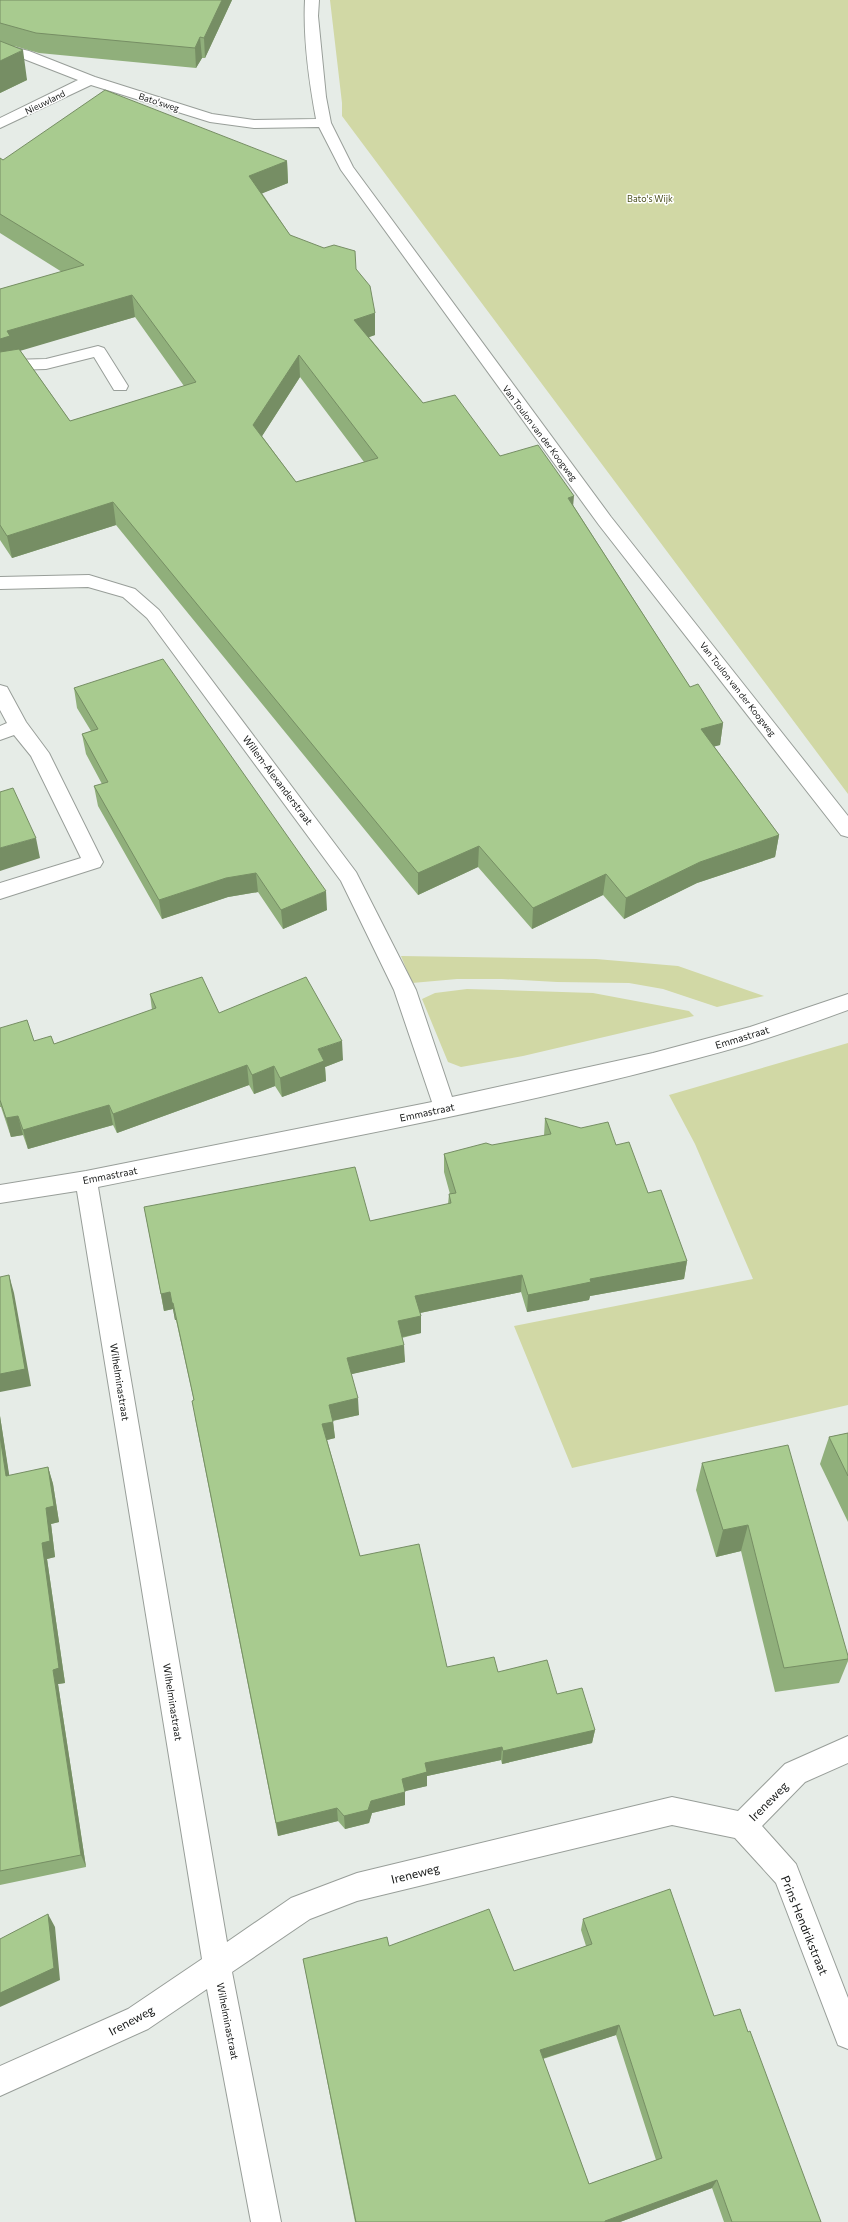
<svg xmlns="http://www.w3.org/2000/svg" width="848" height="2222" font-family="Commissioner,sans-serif">
<style>
.green{fill:#d1d8a5}
.lines{fill:none;stroke-linecap:round;stroke-linejoin:round}
.minor-casing{stroke:#989e99;stroke-width:2}
.minor{fill:#fff;fill-rule:evenodd}
.wall{fill:#90af7b;fill-rule:evenodd}
.shaded-wall{fill:#768e64}
.building{fill:#a8cb8f;stroke:#768e64;fill-rule:evenodd}
.labels{text-anchor:middle;dominant-baseline:central;stroke-width:3;stroke-linejoin:round;paint-order:stroke}
.far-street-label{font-size:9px;fill:#161817;stroke:#fff}
.far-park-label{font-size:9px;fill:#4a4f1c;stroke:#fff}
.street-label{font-size:10px;fill:#161817;stroke:#fff}
.near-street-label{font-size:12px;fill:#161817;stroke:#fff}
</style>
<rect width="100%" height="100%" fill="#e6ece7"/>
<path class="green" d="M330,0h518v794l-506,-678v-13z
M401,956l195,3 82,7 86,30 -47,11 -54,-18 -34,-6 -72,-1 -55,-3h-45l-45,4z
M467,989l126,4 96,18 5,5 -171,40 -62,11 -13,-5 -26,-63 13,-6z
M848,1043v362l-276,63 -58,-142 239,-47 -58,-135 -26,-49z"/>
<g class="lines">
<g class="minor-casing">
<path id="minor" d="M305,0h14l-1,16 8,81 5,26 22,44 258,350 237,299v21l-7,-2 -242,-310 -258,-355 -22,-43 -65,1 -44,-6 -119,-37 -91,43v-10l78,-38 -59,-23 -19,-5v-8l29,7 66,26 117,37 42,6 62,-1c-7,-38 -13,-80 -11,-119z
M98,346l6,2 2,3 22,35 -2,4h-12l-20,-33 -48,12 -34,1 -12,3v-10l11,-3 35,-1z
M89,575l46,14 24,21 197,262 60,118 36,107 201,-44 97,-26 98,-33v16c-33,12 -66,24 -99,34 -213,61 -433,99 -651,143l129,755 64,-44 66,-25 315,-76 66,14 47,-47 63,-28v27l-43,19 -43,44 34,38 52,134v51l-10,-4 -62,-162 -41,-45 -63,-13 -315,76 -47,18 -78,53 49,250h-30l-44,-233 -59,40 -148,67v-30l128,-57 74,-50 -125,-768 -77,12v-18l86,-14 346,-69 -38,-112 -53,-109 -194,-263 -24,-21 -35,-10 -88,2v-12z
M0,685l7,2 19,35 23,31 54,109 -3,5 -100,32v-16l81,-25 -50,-102 -17,-21 -14,5v-14l7,-3 -7,-13z"/>
</g>
<use href="#minor" class="minor"/>
</g>
<path class="wall" d="M0,0h232l-27,58h-3l-6,10 -157,-15 -25,-7 13,34 -27,13z
M0,158l3,2 284,1 1,22 -26,10 28,42 66,34 19,44v22l-6,2 54,66 150,102 117,182 33,36 -3,22 -6,1 65,89 -4,22 -78,26 -73,36 -21,-24 -71,34 -54,-62 -60,28 -302,-370 -104,33 -12,-18v-251l62,-17 -62,-39zM135,317l49,69 -114,35 -50,-71zM300,377l64,85 -68,20 -34,-46z
M74,688l253,222 -44,19 -25,-37 -30,5 -66,22 -64,-113 -4,-20 8,-2 -16,-30 -4,-20 9,-3 -14,-23z
M150,994l69,19 124,47 -18,7 1,14 -44,16 -7,-11 -21,8 -5,-9 -132,48 -4,-8 -85,24 -5,-14 -12,2 -10,-30h-1v-79l34,13 20,3 98,-34z
M545,1118l71,27 32,48 39,68 -3,18 -94,17 -1,4 -62,12 -6,-20 -101,21 1,3v17l-19,5 3,24 -54,12 8,41 -26,6 2,17 -8,2 33,116 87,111 51,5 59,22 38,36 -3,13 -90,21 -1,-4 -74,16v10l-23,5 1,14 -33,8 -3,10 -24,6 -7,-8 -60,15 -83,-418 -1,-17 -18,-81h-1l-2,-11 -9,2 -20,-104 226,14 78,-17 1,-10h1l-6,-22v-18l100,-18z
M0,1416l9,60 39,-9 5,17 6,38 -8,2 4,33 -8,2 18,124 -7,1 28,183 -86,18z
M848,1433v89l-28,-58 9,-27z
M702,1463l146,193v5l-9,22 -64,9 -34,-141 -25,6 -20,-67z
M583,1919l131,97 34,16 73,190h-97l-12,-34 -92,34h-265l-52,-263 86,-13 125,25 72,-25 -5,-16zM616,2035l40,125 -67,24 -46,-125z"/>
<path class="shaded-wall" d="M222,0h10l-27,58 -1,-20z
M200,37l2,21 -6,10 -1,-20z
M23,50l4,30 -27,13v-32z
M287,161l1,22 -37,15 -2,-22z
M132,295l3,22 -122,36 -13,9v-23l7,-8z
M375,313v22l-20,7 -1,-22z
M299,355l1,22 -45,70 -2,-22z
M574,496l-2,22 -4,-20z
M113,502l3,23 -104,33 -5,-22z
M723,723l-3,22 -22,6 3,-22z
M779,835l-4,22 -78,26 -73,36 2,-21 74,-36z
M36,838l4,20 -40,13v-23z
M479,846l-1,21 -60,28v-22z
M256,873l2,19 -30,5 -66,22 -3,-19 67,-22z
M606,874l-3,21 -71,34 1,-21z
M326,891l1,19 -44,19 -2,-19z
M342,1041l1,19 -18,7 1,14 -44,16 -2,-19 38,-29z
M247,1065l2,20 -132,48 -4,-19z
M274,1066l1,20 -21,8 -2,-19z
M109,1105l4,20 -85,24 -5,-19z
M18,1116l5,19 -12,2 -5,-19z
M687,1261l-3,18 -94,17 -1,4 -62,12 1,-17 62,-16z
M9,1275l5,18 17,93 -31,6v-18z
M522,1275l-1,17 -106,22v-18z
M170,1292l3,11 3,17h-1l-2,-11 -9,2 -3,-17z
M421,1316v17l-23,5v-17z
M404,1345l1,17 -57,13 -1,-17z
M358,1398l1,17 -28,6 -2,-16z
M0,1416l12,77 -6,-17 -6,-40z
M333,1422l2,16 -12,3 -1,-17z
M48,1467l5,17 6,38 -8,2 4,33 -8,2 18,124 -7,1 28,183 -5,-12 -28,-185 -11,-127 4,-35z
M748,1525l-7,26 -25,6 7,-27z
M595,1730l-3,13 -90,21 1,-13z
M502,1747l-1,13 -74,16v10l-25,6v-13l23,-16z
M405,1792v13l-33,8 -3,10 -24,6 -1,-13 27,-15z
M337,1808l1,13 -60,15 -2,-13z
M48,1914l7,13 5,53 -60,27v-14z
M619,2025l-3,10 -78,25 2,-10z
M717,2180l-5,8 -92,34h-15v-1z"/>
<path class="building" d="M0,0h222l-18,38 -4,-1 -5,11 -159,-15 -36,-10z
M0,41l23,9 -23,11z
M105,90l182,71 -38,15 41,59 34,13 10,-3 21,6 1,18 14,17 5,27 -21,7 69,83 32,-8 45,61 38,-11 36,51 -6,2 122,189 8,-3 25,39 -22,6 78,106 -79,27 -74,36 -20,-24 -73,34 -54,-62 -61,27 -305,-371 -106,34 -7,-11v-173l19,-3 51,72 126,-39 -64,-87 -125,36 3,5 -10,3v-50l84,-24 -84,-51v-56l3,2zM299,355l79,103 -82,24 -43,-57z
M163,659l163,232 -45,19 -25,-37 -30,5 -67,22 -65,-114 14,-4 -26,-48 16,-5 -24,-41z
M13,788l23,50 -36,10v-56z
M202,977l17,36 87,-36 36,64 -24,8 6,12 -44,17 -6,-12 -22,9 -5,-10 -134,49 -4,-9 -86,25 -5,-14 -12,2 -6,-18v-72l27,-8 7,21 17,-5 3,8 102,-36 -6,-14z
M545,1118l36,10 27,-6 8,23 13,-3 19,51 13,-3 26,71 -97,18 1,3 -63,13 -6,-20 -107,21 6,20 -23,5 6,24 -57,13 11,40 -29,7 4,17 -11,2 38,132 59,-12 28,123 47,-10 4,15 49,-12 10,34 25,-6 13,42 -92,21 -1,-4 -77,16 2,9 -25,7 3,13 -34,9 -3,9 -24,6 -7,-8 -61,15 -84,-422 2,-1 -21,-97h-1l-2,-11 -9,2 -17,-87 211,-40 15,54 81,-18 -2,-9 7,-1 -12,-39 42,-11 6,2 59,-11z
M9,1275l16,94 -25,5v-97z
M848,1433v43l-19,-39z
M0,1436l6,40 42,-9 6,39 -8,2 4,33 -8,2 17,125 -6,2 28,185 -81,16z
M788,1445l60,211v3l-64,9 -36,-143 -25,5 -21,-67z
M670,1889l44,127 26,-7 8,23 2,-1 71,191h-89l-15,-42 -112,41v1h-249l-53,-263 84,-22 2,9 100,-37 25,62 78,-27 -9,-25zM619,2025l43,133 -73,26 -49,-134z
M48,1914l6,54 -54,25v-54z"/>
<g class="labels">
<g class="far-street-label">
<text transform="translate(45 102) rotate(-26)">Nieuwland</text>
<text transform="translate(159 102) rotate(18)">Bato'sweg</text>
<text transform="translate(540 433) rotate(53)">Van Toulon van der Koogweg</text>
<text transform="translate(738 689) rotate(52)">Van Toulon van der Koogweg</text>
</g>
<g class="far-park-label">
<text x="650" y="198">Bato's Wijk</text>
</g>
<g class="street-label">
<text transform="translate(278 780) rotate(53)">Willem-Alexanderstraat</text>
<text transform="translate(742 1037) rotate(-17)">Emmastraat</text>
<text transform="translate(427 1112) rotate(-12)">Emmastraat</text>
<text transform="translate(110 1175) rotate(-11)">Emmastraat</text>
<text transform="translate(120 1382) rotate(81)">Wilhelminastraat</text>
<text transform="translate(173 1702) rotate(81)">Wilhelminastraat</text>
<text transform="translate(228 2021) rotate(79)">Wilhelminastraat</text>
</g>
<g class="near-street-label">
<text transform="translate(768 1801) rotate(-45)">Ireneweg</text>
<text transform="translate(415 1873) rotate(-14)">Ireneweg</text>
<text transform="translate(805 1925) rotate(68)">Prins Hendrikstraat</text>
<text transform="translate(131 2020) rotate(-28)">Ireneweg</text>
</g>
</g>
</svg>
